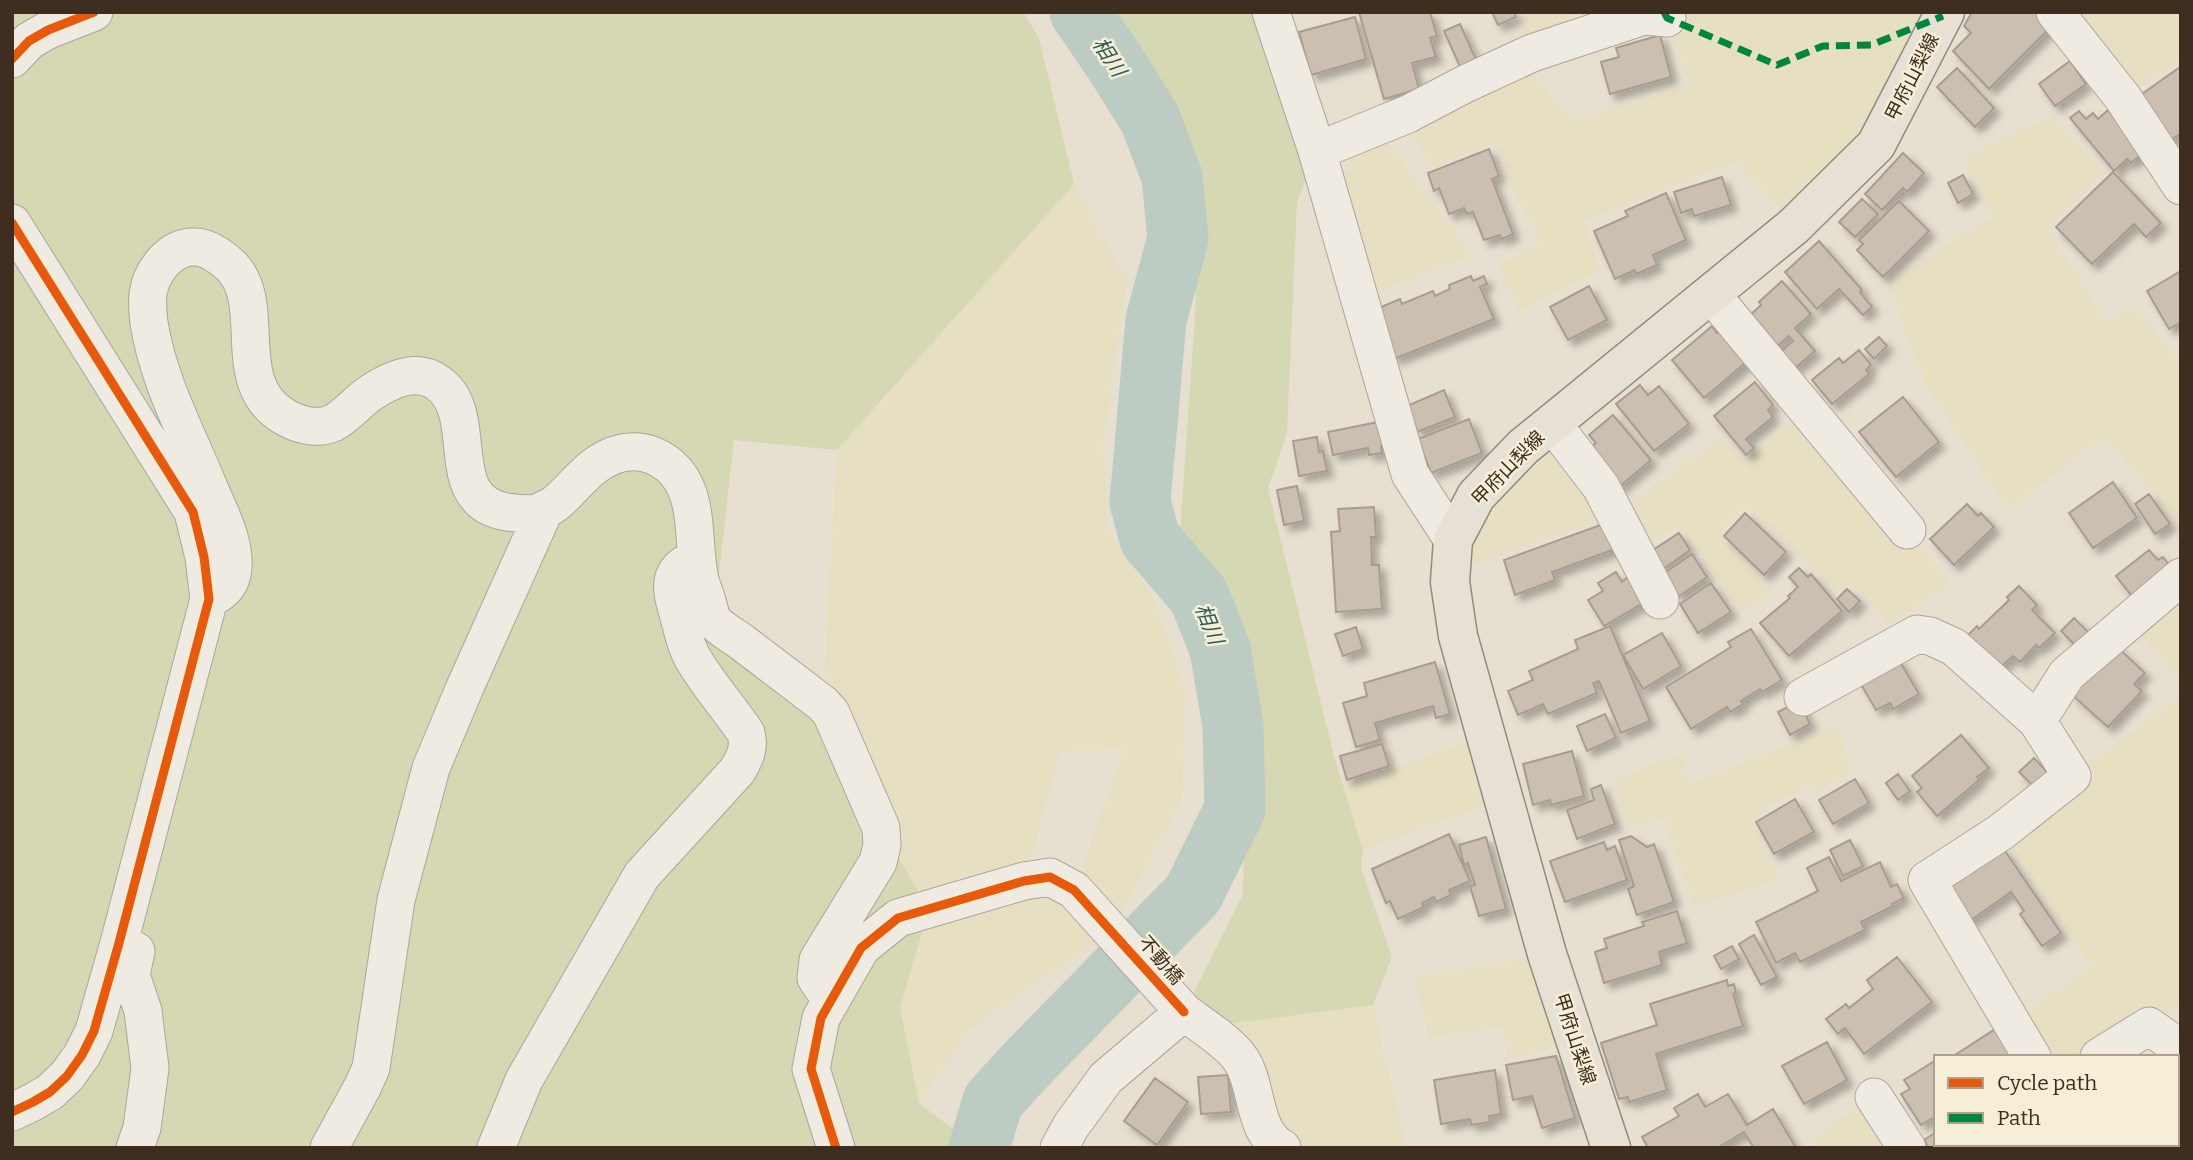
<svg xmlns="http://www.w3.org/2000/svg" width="2193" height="1160" font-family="Bitter,'Noto Sans JP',serif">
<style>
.farmland{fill:#e6dfc2;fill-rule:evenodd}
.green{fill:#d6d7b3}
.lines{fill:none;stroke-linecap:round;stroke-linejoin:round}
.river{stroke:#bcccc2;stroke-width:61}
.building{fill:#cbbfb2;stroke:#a89c90;stroke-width:2;filter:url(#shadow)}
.minor-casing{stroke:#ada599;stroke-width:39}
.major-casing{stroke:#928b80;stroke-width:41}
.minor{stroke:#efebe3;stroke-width:37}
.major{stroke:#e6e1d4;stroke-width:38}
.quiet{stroke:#00873e;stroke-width:7;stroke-dasharray:14 7;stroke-linecap:butt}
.cycleway-casing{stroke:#f7eed8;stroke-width:13}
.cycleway{stroke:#e8590c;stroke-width:9}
.labels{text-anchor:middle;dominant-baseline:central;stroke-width:5;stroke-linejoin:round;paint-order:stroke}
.street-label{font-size:19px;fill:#3d2e20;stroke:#f7eed8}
.water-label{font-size:21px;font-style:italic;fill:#2f5d5a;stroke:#f7eed8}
</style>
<defs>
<filter id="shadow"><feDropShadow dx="6" dy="6" stdDeviation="3.5" flood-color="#0004"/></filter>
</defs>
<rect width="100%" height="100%" fill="#e7e0d1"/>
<path class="farmland" d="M1516,12h51l10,26 -45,15z
M1664,12h281l-31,63 -120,151 -57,-65 -153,60 16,49 -82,41 -20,-47 44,-22 -30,-53 -15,-48 -62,27 -37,-49 122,-61 53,64 117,-37z
M2055,12h126v45l-58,41z
M2053,115l51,58 -56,55 60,97 27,-19 46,58v164l-77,-91 -95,73 -84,-126 -37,-102 106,-66 -31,-58z
M1376,127l97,129 -114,41 -34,-118 27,-9 -8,-30z
M1074,184l53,95 -24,166 5,82 48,75 29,89 -3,109 -70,131 -141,98 -52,74 -19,-96 29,-98 -48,-81 -58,-124 14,-254zM1124,748l-50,142 -49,-9 35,-130z
M1809,410l141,172 -61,43 -38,-44 -13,11 -93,-86 -28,29 55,57 -31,20 -62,-86 -45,25 -19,-36 -164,58 2,-33 99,-117 63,91 107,-77 21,24z
M2181,577v102l-54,-57z
M2181,696v307l-32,23 -50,31h-67l-19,-33 77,-58 -89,-134 71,-56z
M1836,726l16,44 -33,22 -7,-10 -62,35 28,62 -85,28 -29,-88 -37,8 -11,-48 66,-26 8,31z
M1486,735l19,64 -142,51 -19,-64z
M1547,954l30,89 -69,15 -7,-31 -72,11 -14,-62z
M1373,1005l33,143h-124l-78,-121z
M1874,1097l33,51h-87l-7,-12z"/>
<path class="green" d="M12,12h1011l16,26 35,146 -237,266 -103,-10 -20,180 109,84 58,124 48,81 -29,98 19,96 48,37 1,8h-956z
M1115,12h156l46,139 -20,51 -10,232 -19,54 66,268 29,94 -2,18 31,89 -19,48 -169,22 -20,-15 59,-118 4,-161 -27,-115 -30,-46 -10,-41 15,-216 6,-143z"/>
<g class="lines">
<path class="river" d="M979,1148l14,-47 31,-34 169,-173 42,-85 -2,-83 -13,-77 -21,-53 -49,-57 -10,-37 16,-182 22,-82 -6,-61 -22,-58 -35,-56 -35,-51"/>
</g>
<path class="building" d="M1359,12h71l7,24 -7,2 6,19 -24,6 7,26 -35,10z
M1492,12h22l2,5 -18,8z
M1972,12h63l15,16 -61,61 -36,-38 18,-18 -7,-7z
M1355,17l11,42 -55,16 -12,-43z
M1460,24l17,38 -16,7 -17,-38z
M1660,35l11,42 -61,17 -9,-32 18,-5 -3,-9z
M2070,61l16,23 -31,22 -16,-22z
M2180,67l1,66 -14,10 -23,-32 6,-5 -8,-12z
M1957,68l37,40 -19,19 -38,-40z
M2108,110l36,42 -13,11 -4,-4 -13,12 -44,-53 9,-7 7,8 7,-6 5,6z
M1489,149l10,27 -7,3 21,55 -11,5 -2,-4 -16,5 -11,-28 -6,2 -3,-6 -15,6 -10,-26 -5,3 -6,-18z
M1903,153l21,20 -17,19 -4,-4 -21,22 -17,-16z
M2113,172l48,51 -15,14 -12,-13 -42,40 -36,-37z
M1963,175l10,19 -15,9 -10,-20z
M1722,177l9,28 -37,11 -2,-7 -11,4 -7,-21z
M1666,193l20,47 -33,15 4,10 -21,9 -1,-4 -20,9 -21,-48 34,-15 -3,-5z
M1862,199l16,15 -23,23 -16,-15z
M1899,201l30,30 -46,46 -26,-27 6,-6 -4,-4z
M1819,241l43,49 -2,2 12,15 -9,8 -24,-26 -22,20 -32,-37z
M2181,271v51l-12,7 -22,-38z
M1471,276l2,5 11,-5 3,8 -7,3 14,32 -100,40 -20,-49 26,-11 2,5 31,-13 2,5 15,-7 -1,-4z
M1782,281l29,33 -16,14 20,23 -21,18 -15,-16 14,-12 -4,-5 -13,11 -27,-31 12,-11 -2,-3z
M1589,286l18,34 -39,20 -18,-33z
M1712,326l5,7 7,-6 26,32 -46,39 -32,-38z
M1879,337l8,9 -13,13 -9,-10z
M1859,350l12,15 -5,5 3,4 -37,30 -20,-24 27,-22 4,5z
M1755,382l18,23 -5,5 5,7 -27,22 8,9 -8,7 -32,-39z
M1640,385l8,10 11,-9 30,38 -35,27 -38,-47z
M1444,390l11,27 -38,15 -10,-26z
M1903,397l36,45 -43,35 -37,-45z
M1613,415l38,45 -33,28 -31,-38 9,-7 -7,-8z
M1469,419l13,34 -51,20 -13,-34z
M1383,421l4,23 -6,2 1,7 -13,2 -1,-7 -35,7 -5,-23z
M1317,437l2,15 4,-1 4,20 -28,5 -6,-35z
M2113,482l24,36 -44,30 -24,-35z
M1297,486l7,35 -20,4 -7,-35z
M2149,494l21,30 -15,10 -20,-30z
M1967,504l11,12 3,-3 13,14 -40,38 -24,-26z
M1374,507l2,30h-5l1,28h7l3,44 -46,3 -5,-80 9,-1 -2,-22z
M1745,513l41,39 -22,23 -40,-39z
M1606,523l9,26 -63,23 3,8 -40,15 -11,-35z
M1679,533l11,17 -28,20 -12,-18z
M2149,550l9,10 5,-3 10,13 -38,30 -19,-24z
M1692,554l15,23 -29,20 -15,-23z
M1799,568l9,9 3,-3 31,37 -53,45 -29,-33 30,-25 -2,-2 10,-9 -9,-10z
M1616,572l6,10 6,-5 15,26 -39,23 -16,-26 15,-9 -5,-8z
M1711,583l20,29 -33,21 -18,-29z
M2019,586l18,19 -5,5 23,23 -16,15 -3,-3 -16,17 -7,-6 -16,14 -31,-33 11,-11 2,3 30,-29 -2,-3z
M1847,589l13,12 -11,11 -12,-13z
M2074,618l18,18 -13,13 -18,-18z
M1610,626l40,95 -29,12 -22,-52 -6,2 4,10 -49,21 -5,-10 -25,11 -10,-24 25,-11 -4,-9 49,-22 -3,-9z
M1356,627l7,22 -20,7 -8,-22z
M1751,629l31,51 -20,12 -2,-3 -19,12 2,3 -13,8 -3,-5 -36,22 -25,-42 65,-40 -3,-5z
M1662,633l19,33 -38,23 -20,-34z
M2113,643l32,30 -11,11 8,7 -34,36 -37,-33z
M1898,658l21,36 -26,15 -3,-6 -14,7 -17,-29z
M1435,662l15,52 -14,4 -3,-12 -58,17 5,17 -24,7 -13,-44 24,-7 -3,-13z
M1799,701l11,23 -20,11 -12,-23z
M1605,714l11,24 -29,13 -10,-25z
M1961,735l28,33 -12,9 2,3 -42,36 -20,-24 5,-4 -10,-12z
M1382,744l7,22 -42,14 -7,-24z
M1572,751l12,45 -33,9 -1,-5 -17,5 -10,-41z
M2034,758l16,17 -14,14 -17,-17z
M1898,774l12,17 -12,9 -12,-17z
M1855,779l14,24 -36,21 -14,-24z
M1601,785l14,39 -38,15 -10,-29 27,-10 -3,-11z
M1795,799l19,33 -40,22 -18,-32z
M1449,834l21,47 -21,9 2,5 -15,7 -2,-5 -12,6 2,4 -26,12 -8,-18 -4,2 -14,-34z
M1631,836l16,11 7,-3 20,58 -37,13 -9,-26 6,-3 -15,-46z
M1486,837l20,72 -27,7 -9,-30 5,-1 -7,-22 -4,2 -5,-20z
M1850,840l13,26 -20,10 -13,-26z
M1604,842l3,8 8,-4 12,34 -62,22 -15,-41z
M2003,848l58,85 -19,13 -22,-32 4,-3 -13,-19 -44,31 -23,-34z
M1829,857l12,24 39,-19 11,25 6,-3 7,14 -12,6 1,2 -32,16 4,8 -65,32 -5,-9 -19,10 -20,-41 62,-31 -11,-23z
M1677,911l10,32 -28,9 3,13 -58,18 -9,-31 12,-4 -3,-9 40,-13 -2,-4z
M1754,935l23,42 -16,8 -22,-41z
M1732,946l7,13 -18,10 -7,-13z
M1897,957l35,45 -68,52 -19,-26 -7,6 -12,-15 20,-15 3,4 24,-19 -6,-9z
M1727,980l1,6 6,-2 2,9 -3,1 10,32 -87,28 11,36 -38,12 -1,-5 -9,2 -18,-56 56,-18 -7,-21z
M2000,1026l20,31h-68z
M1827,1042l20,38 -43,24 -22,-38z
M1556,1056l19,62 -33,10 -10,-32 -19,4 -7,-35z
M1936,1060v56l-15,9 -20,-31 9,-5 -6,-9z
M1495,1070l6,44 -12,2 1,6 -19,3 -1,-6 -29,5 -7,-44z
M1228,1075l3,37 -30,2 -3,-37z
M1155,1078l33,24 -31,43 -33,-24z
M1698,1094l7,13 23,-13 19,31 26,-16 23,39h-42l-10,-16 -27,16h-69l-6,-11 37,-21 -5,-8z
M1936,1132v12h23l2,4h-32l-5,-8z
M2031,1144h56l-6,4h-48z"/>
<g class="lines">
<g class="minor-casing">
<path id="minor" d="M1271,12l46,139 93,323 43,66
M2055,12l68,86 58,88
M12,59l17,-18 19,-11 46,-18
M1317,151l91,-37 57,-30 67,-31 112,-37 23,2
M12,223l181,289 11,45 5,42 -90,344 -25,88 -12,24 -15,21 -17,16 -17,10 -21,10
M1711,294l196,236
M1552,423l49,64 59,113
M209,599c15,-7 23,-15 24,-32 2,-28 -15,-57 -25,-82 -22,-53 -50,-105 -59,-162 -1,-9 -2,-20 -1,-29 3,-22 22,-48 47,-47 13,0 28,11 37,20 37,39 -5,117 53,150 14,8 32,13 48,6 14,-7 26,-23 39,-31 20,-13 46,-24 66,-9 45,31 0,118 69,129 8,1 20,3 29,1 31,-6 45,-51 86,-60 18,-4 33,1 47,12 33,28 22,77 31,115 2,7 5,14 7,21 2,5 3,15 7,20 6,8 20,15 29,22 26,20 53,40 80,61l8,9 50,115 1,17 -4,17 -60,98 -2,18 15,22
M1803,697l114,-63 13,2 24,11 83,74
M123,945l13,6 -5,24 12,36 7,57 -8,60 -7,20
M2032,1057l-105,-177 74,-48 71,-56 -35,-55 30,-47 114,-97
M2099,1057l50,-31 32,23
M1874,1097l33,51
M329,1148l34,-62 8,-18 25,-168 35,-132 34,-81 80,-178
M496,1148l28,-68 118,-205 95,-104c8,-13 13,-23 9,-38 -17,-25 -39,-50 -54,-76 -6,-11 -9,-24 -12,-36 -8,-29 -17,-50 17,-63
M836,1148l-25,-79 10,-51 40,-70 37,-30 126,-37 26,-4 24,13 110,122
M1059,1148l12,-22 35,-48 78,-66c17,13 43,29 55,45 20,26 12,74 43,91
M2021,1148v-4"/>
</g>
<g class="major-casing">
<path id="major" d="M1611,1148l-64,-194 -89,-318 -8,-54 3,-42 23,-44 47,-49 271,-221 82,-81 69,-133"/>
</g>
<use href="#minor" class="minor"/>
<use href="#major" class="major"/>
<path class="quiet" d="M1664,12l3,6 110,47 46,-19 48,-1 72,-29"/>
<g class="cycleway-casing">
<path id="cycleway" d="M12,59l17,-18 19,-11 46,-18
M12,223l181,289 11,45 5,42 -90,344 -25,88 -12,24 -15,21 -17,16 -17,10 -21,10
M836,1148l-25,-79 10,-51 40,-70 37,-30 126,-37 26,-4 24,13 110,122"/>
</g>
<use href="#cycleway" class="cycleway"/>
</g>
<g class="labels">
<g class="street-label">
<text transform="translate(1912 77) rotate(-63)">甲府山梨線</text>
<text transform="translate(1508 468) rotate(-46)">甲府山梨線</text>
<text transform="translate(1161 960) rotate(49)">不動橋</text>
<text transform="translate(1575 1039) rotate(72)">甲府山梨線</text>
</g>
<g class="water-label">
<text transform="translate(1109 57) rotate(57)">相川</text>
<text transform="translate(1209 624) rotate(68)">相川</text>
</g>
</g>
<rect width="2193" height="1160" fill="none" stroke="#3d2e20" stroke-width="28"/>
<rect x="1934" y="1055" width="245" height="91" fill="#f7eed8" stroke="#ada18e" stroke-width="2"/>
<rect x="1948" y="1078" width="35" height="10" fill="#e8590c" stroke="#ada18e" stroke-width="2"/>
<text x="1997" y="1090" font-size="21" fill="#3d2e20">Cycle path</text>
<rect x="1948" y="1113" width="35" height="10" fill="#00873e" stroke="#ada18e" stroke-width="2"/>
<text x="1997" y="1125" font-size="21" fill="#3d2e20">Path</text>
</svg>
